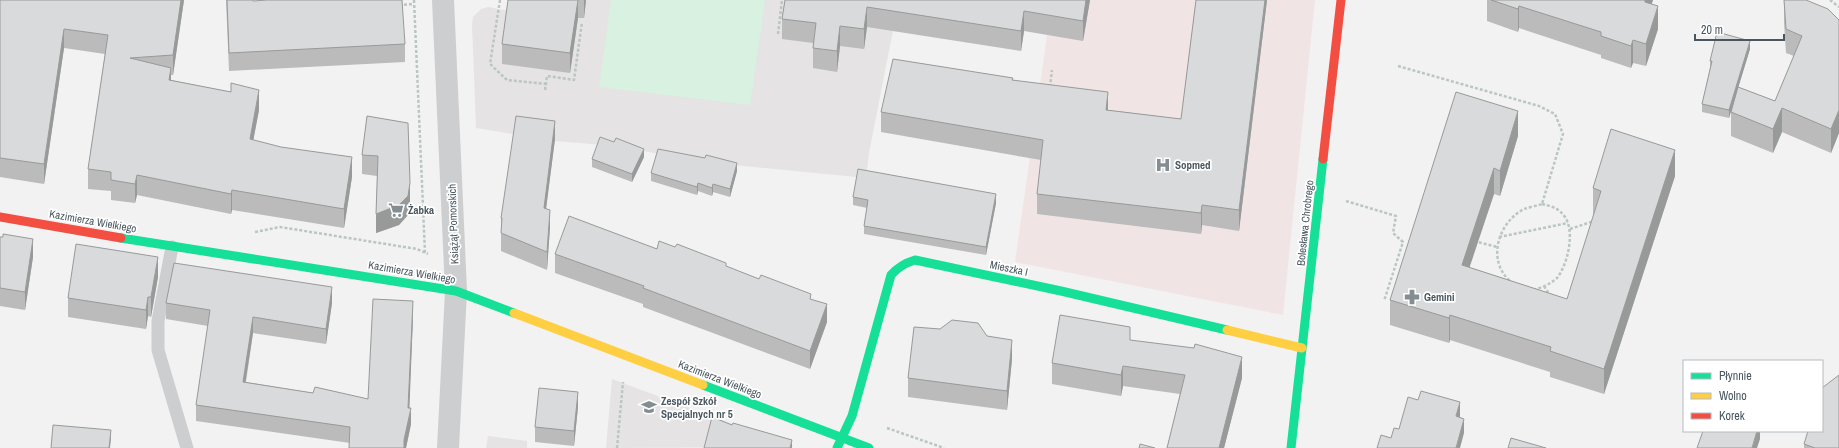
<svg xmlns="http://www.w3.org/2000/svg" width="1839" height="448" font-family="'Archivo Narrow',sans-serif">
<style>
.education{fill:#e5e3e4}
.medical{fill:#f0e5e4}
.grass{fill:#d8f1e0}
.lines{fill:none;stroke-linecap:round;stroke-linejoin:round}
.path{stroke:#bac6c2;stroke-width:2.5;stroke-dasharray:3 2;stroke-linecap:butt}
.lane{stroke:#ccced0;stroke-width:13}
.street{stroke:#ccced0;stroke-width:22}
.fast{stroke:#16e098;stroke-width:9}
.slow{stroke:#ffcf43;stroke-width:9}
.jam{stroke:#f24e42;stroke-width:9}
.wall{fill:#bbbbbc}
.shaded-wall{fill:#989999}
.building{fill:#d9dadb;stroke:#989999}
.labels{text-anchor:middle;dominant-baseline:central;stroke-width:3.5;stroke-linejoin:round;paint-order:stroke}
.poi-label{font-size:11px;font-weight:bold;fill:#49565f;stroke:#fff;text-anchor:start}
.street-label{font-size:11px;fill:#49565f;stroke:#fff}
</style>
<rect width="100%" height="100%" fill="#f3f2f2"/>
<path class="education" d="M511,0h388l-30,153 -3,25 -163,-16 -87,-16 -61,-5 -79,-13 -4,-103 1,-8 8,-8 7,-2 21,4z
M612,379l182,68 -188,1z
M488,436l39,5v7h-41z"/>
<path class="medical" d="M1052,0h263l-32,315 -268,-53z"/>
<path class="grass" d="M611,0h154l-15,105 -151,-18z"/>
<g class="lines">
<path class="path" d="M414,0l11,253
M500,0l-10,64 17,16 39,4
M1830,0l9,7
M399,5l15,-1
M778,34l4,-34
M1398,66l141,40 16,8 8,20 -21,70
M1050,87l2,-17
M545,90l2,-14 27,4 8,-58
M1346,201l50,15 -3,17 10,9 -19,59
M1542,204c9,2 17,4 23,13 10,15 3,47 -8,61 -6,6 -23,14 -31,12 -7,-1 -12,-6 -18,-11 -21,-21 -9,-57 16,-70 5,-2 12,-3 18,-5z
M1570,229l24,-8
M255,232l25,-5 137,22 11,5
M1499,237l69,-14
M1474,241l23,6
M1544,286l5,8
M887,428l57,20
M617,448l6,-66"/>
<path class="lane" d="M172,247l-14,74v29l29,98"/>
<path class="street" d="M443,0l13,291 -8,157"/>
<path class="fast" d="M121,238l335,53 58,22
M703,385l166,63
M837,448l15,-32 39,-141c7,-8 14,-12 24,-15l146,31 166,39
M1291,448l32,-289"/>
<path class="slow" d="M514,313l189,72
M1227,330l75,18"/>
<path class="jam" d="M1323,159l18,-159
M0,217l121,21"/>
</g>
<path class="wall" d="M0,0h184l-11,75h-2v5l60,12v-9l28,27 -6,30 99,37 -8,51 -112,-18 -1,4 -94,-19 -2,8 -24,-3v-9l-23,-2v-20l17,-115 -41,-6 -20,136 -44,-7z
M226,0h27v1l152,43v18l-176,9z
M508,0h78l-2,18h-6l-8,55 -68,-9v-20z
M785,0h305l-7,41 -59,-10 -3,20 -154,-24 -3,22 -24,-3 -3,26 -24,-4v-25l-31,-4v-20z
M1196,0h71l-28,231 -37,-6 -1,9 -164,-20v-20l4,-34 -160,-28v-20l132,-32 95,30 73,9z
M1487,0h166l-2,4 7,25 -12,37 -13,-3 -2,5 -30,-10v-3l-82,-27 -1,4 -31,-11z
M1784,0l55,20v113l-8,20 -49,-21 -9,21 -42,-17v-24l7,-24 -9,30 -27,-6v-8l8,-36v-7l40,-12 -12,38 37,14 19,-45 -8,-3 -2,-30z
M367,116l43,86 -2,13 -9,10 -23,8 1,-57 -15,-2v-19z
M1518,136l-18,60 -6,-2 -25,73 98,32 27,-85h-1v-26l82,-12 -71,218 -54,-17v-5l-100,-32 -1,3 -59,-18v-25z
M555,139l-9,69 4,19 -3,43 -46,-19v-33z
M614,142l30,15 -12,25 -40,-15v-8z
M737,171l-7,26 -17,-5 -1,4 -14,-5 -1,4 -46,-14v-8z
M853,197l143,6 -10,52 -122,-21v-8l3,-18 -14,-3z
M0,237l33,20 -8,53 -25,-4z
M657,249l154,50 16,23 -17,47 -167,-62v-3l-88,-31v-19z
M158,277l-7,40 -3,-1 -2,13 -78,-12v-19z
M166,303h166l-6,41 -73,-11 -7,49 67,11 55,6 45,-82 -4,91 2,16 -5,24h-57l1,-5 -154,-22v-16l12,-79 -42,-7z
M940,329l47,7 25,23 -5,51 -99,-13v-19z
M1130,340l112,38 -18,70h-57l13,-54 -57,-8 -2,10 -69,-12v-21z
M578,407l-4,39 -39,-4v-15z
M1804,444l35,4h-35z"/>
<path class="shaded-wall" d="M181,0h3l-11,75v-20z
M578,0v18l-8,55v-20z
M584,0h2l-2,18z
M1086,0h4l-7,41v-20z
M1265,0h2l-28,231v-21z
M1645,0h8l-8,24z
M1519,6v22l-1,4v-23z
M1658,6v23l-12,37v-22z
M867,7v20l-3,22v-20z
M1024,11v20l-3,20v-20z
M840,26v20l-3,26v-21z
M64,29v19l-20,136v-20z
M1633,40v23l-2,5v-22z
M1750,41v8l-21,69v-8z
M171,68v20l-2,-8z
M259,90v20l-9,48v-19z
M1108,92v21l-2,-3z
M1782,108v24l-9,21v-24z
M1839,110v23l-8,20v-24z
M1518,111v25l-18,60v-25z
M555,121v18l-11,86v-17z
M644,149v8l-12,25v-8z
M1675,150v26l-71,218v-25z
M352,157v20l-8,51v-19z
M737,163v8l-7,26v-8z
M1494,168v26l-32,96v-25z
M137,175v20l-2,8v-19z
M410,183v19l-2,13 -9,10 -23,8v-19z
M698,183v8l-1,4v-8z
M713,184v8l-1,4v-8z
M232,190v20l-1,4v-20z
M996,194v9l-10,52v-8z
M1202,205v20l-1,9v-21z
M550,210v17l-3,43v-18z
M33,239v18l-8,53v-18z
M158,257v20l-7,40v-20z
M332,287v16l-6,41v-15z
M148,297v19l-2,13v-19z
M413,301v16l-4,102 2,-11v16l-5,24h-2v-8l4,-32z
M827,304v18l-17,47v-18z
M1450,315v25l-1,3v-25z
M253,317v16l-10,64v-15z
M1012,340v19l-5,51v-19z
M1242,357v21l-18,70h-5z
M1123,366v20l-2,10v-21z
M578,392v15l-4,39v-15z
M1460,402v14l-4,14v-14z
M1464,419v14l-4,15h-4z
M111,430v8l-1,10h-1z
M1757,431h3v8l-3,9h-5z
M792,440v8h-2z"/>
<path class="building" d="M0,0h181l-8,55 -43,3 41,10 -2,12 62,12v-9l28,7 -9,49 31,8 71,10 -8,52 -112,-19 -1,4 -94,-19 -2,9 -24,-4v-8l-23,-3 20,-134 -44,-6 -20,135 -44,-6z
M227,0h26v1l14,-1h135l3,44 -176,9z
M508,0h70l-8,53 -68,-9z
M785,0h301l-3,21 -59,-10 -3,20 -154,-24 -3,22 -24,-3 -3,25 -24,-3 3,-25 -34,-4z
M1196,0h69l-26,210 -37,-5 -1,8 -164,-19 6,-54 -162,-28 12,-53 120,19 -1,2 96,12 -2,18 75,9z
M1491,0h154v2l13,4 -12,38 -13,-4 -2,6 -30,-10v-4l-82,-26 -1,3z
M1784,0h22l22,9 11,11v90l-8,19 -49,-21 -9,21 -42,-17 7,-25 37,14 27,-65 -16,-7z
M1717,32l33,9 -21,69 -27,-6 10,-43h-2z
M1456,92l62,19 -18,60 -6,-3 -32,97 105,34 34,-108 -8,-3 18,-59 64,21 -71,219 -54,-18 1,-4 -101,-32 -1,3 -59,-18z
M367,116l41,7 2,60 -2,13 -9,9 -23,9 2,-58 -16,-1z
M516,116l39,5 -11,87 6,2 -3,42 -46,-19 1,-15h-1z
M600,137l14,5 2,-4 28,11 -12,25 -40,-15z
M658,149l47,9 1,-3 31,8 -7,26 -17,-5 -1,4 -14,-5 -1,4 -46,-14z
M858,169l138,25 -10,53 -122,-21 4,-26 -15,-3z
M569,216l88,33 2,-8 16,6 2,-3 49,19v3l33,13 2,-4 50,19 -1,5 17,5 -17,47 -167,-63 1,-2 -89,-32z
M3,234l30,5 -8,53 -25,-4v-51h3z
M76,244l82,13 -7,40h-3l-2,13 -78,-12z
M174,263l158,24 -6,42 -73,-12 -10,65 70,11 2,-6 53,12 5,-100 40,2 -5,107h3l-7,32v8h-55l1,-21 -154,-22 14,-95 -44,-7z
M1060,315l70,12v13l64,8 1,-4 47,13 -23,91h-52l18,-73 -62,-9 -2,9 -69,-12z
M952,320l26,3 9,13 25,4 -5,51 -99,-13 6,-51 26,2z
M1839,375v73h-24l-11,-4 4,-13h14v-43z
M539,388l39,4 -4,39 -39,-4z
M1421,391l39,11 -4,14 8,3 -8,29h-79l4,-13 10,3 3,-10 5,1 9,-32 10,3z
M712,417l20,8 1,-2 59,17 -2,8h-86z
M53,425l58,5 -2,18h-58z
M1703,431h54l-5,17h-55z
M1511,438l35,10h-38z
M1140,444l15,4h-16z"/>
<defs>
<g id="hospital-bare" transform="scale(1.2)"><path d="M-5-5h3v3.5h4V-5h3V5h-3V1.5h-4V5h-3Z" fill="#848d92" stroke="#fff" stroke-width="2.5" paint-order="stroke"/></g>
<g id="supermarket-bare" transform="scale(1.2)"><path d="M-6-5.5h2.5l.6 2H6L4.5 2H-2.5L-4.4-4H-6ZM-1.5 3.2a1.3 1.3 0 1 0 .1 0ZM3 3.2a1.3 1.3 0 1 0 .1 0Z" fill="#848d92" stroke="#fff" stroke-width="2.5" paint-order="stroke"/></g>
<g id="pharmacy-bare" transform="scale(1.2)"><path d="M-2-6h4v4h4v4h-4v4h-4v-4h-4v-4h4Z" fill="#848d92" stroke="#fff" stroke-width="2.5" paint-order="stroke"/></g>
<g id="school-bare" transform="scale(1.2)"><path d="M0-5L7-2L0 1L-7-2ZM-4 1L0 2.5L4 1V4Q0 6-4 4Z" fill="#848d92" stroke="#fff" stroke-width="2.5" paint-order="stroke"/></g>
</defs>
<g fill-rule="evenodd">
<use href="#hospital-bare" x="1163" y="165"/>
<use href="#supermarket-bare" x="396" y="210"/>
<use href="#pharmacy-bare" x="1412" y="297"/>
<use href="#school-bare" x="649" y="407"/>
</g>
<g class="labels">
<g class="poi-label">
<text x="1175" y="165">Sopmed</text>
<text x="408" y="210">Żabka</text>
<text x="1424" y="297">Gemini</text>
<text x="661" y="401">Zespół Szkół<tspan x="661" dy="13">Specjalnych nr 5</tspan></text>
</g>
<g class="street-label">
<text transform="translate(93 221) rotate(10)">Kazimierza Wielkiego</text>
<text transform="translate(1305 223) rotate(-84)">Bolesława Chrobrego</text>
<text transform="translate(453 224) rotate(-92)">Książąt Pomorskich</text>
<text transform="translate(1009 268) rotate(12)">Mieszka I</text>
<text transform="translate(412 272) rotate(10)">Kazimierza Wielkiego</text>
<text transform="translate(720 379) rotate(21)">Kazimierza Wielkiego</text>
</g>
</g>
<rect x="1683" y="360" width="140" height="72" fill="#ffffff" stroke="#b6bbbf"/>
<rect x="1691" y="373" width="20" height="6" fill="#16e098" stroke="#b6bbbf"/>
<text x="1719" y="380" font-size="12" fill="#49565f">Płynnie</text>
<rect x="1691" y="393" width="20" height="6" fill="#ffcf43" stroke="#b6bbbf"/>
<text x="1719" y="400" font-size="12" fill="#49565f">Wolno</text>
<rect x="1691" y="413" width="20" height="6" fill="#f24e42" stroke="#b6bbbf"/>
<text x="1719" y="420" font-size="12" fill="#49565f">Korek</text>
<path d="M1695 34v6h89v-6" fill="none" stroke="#49565f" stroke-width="2"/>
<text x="1701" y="34" font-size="12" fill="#49565f" stroke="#ffffff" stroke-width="3" paint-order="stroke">20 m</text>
</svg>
